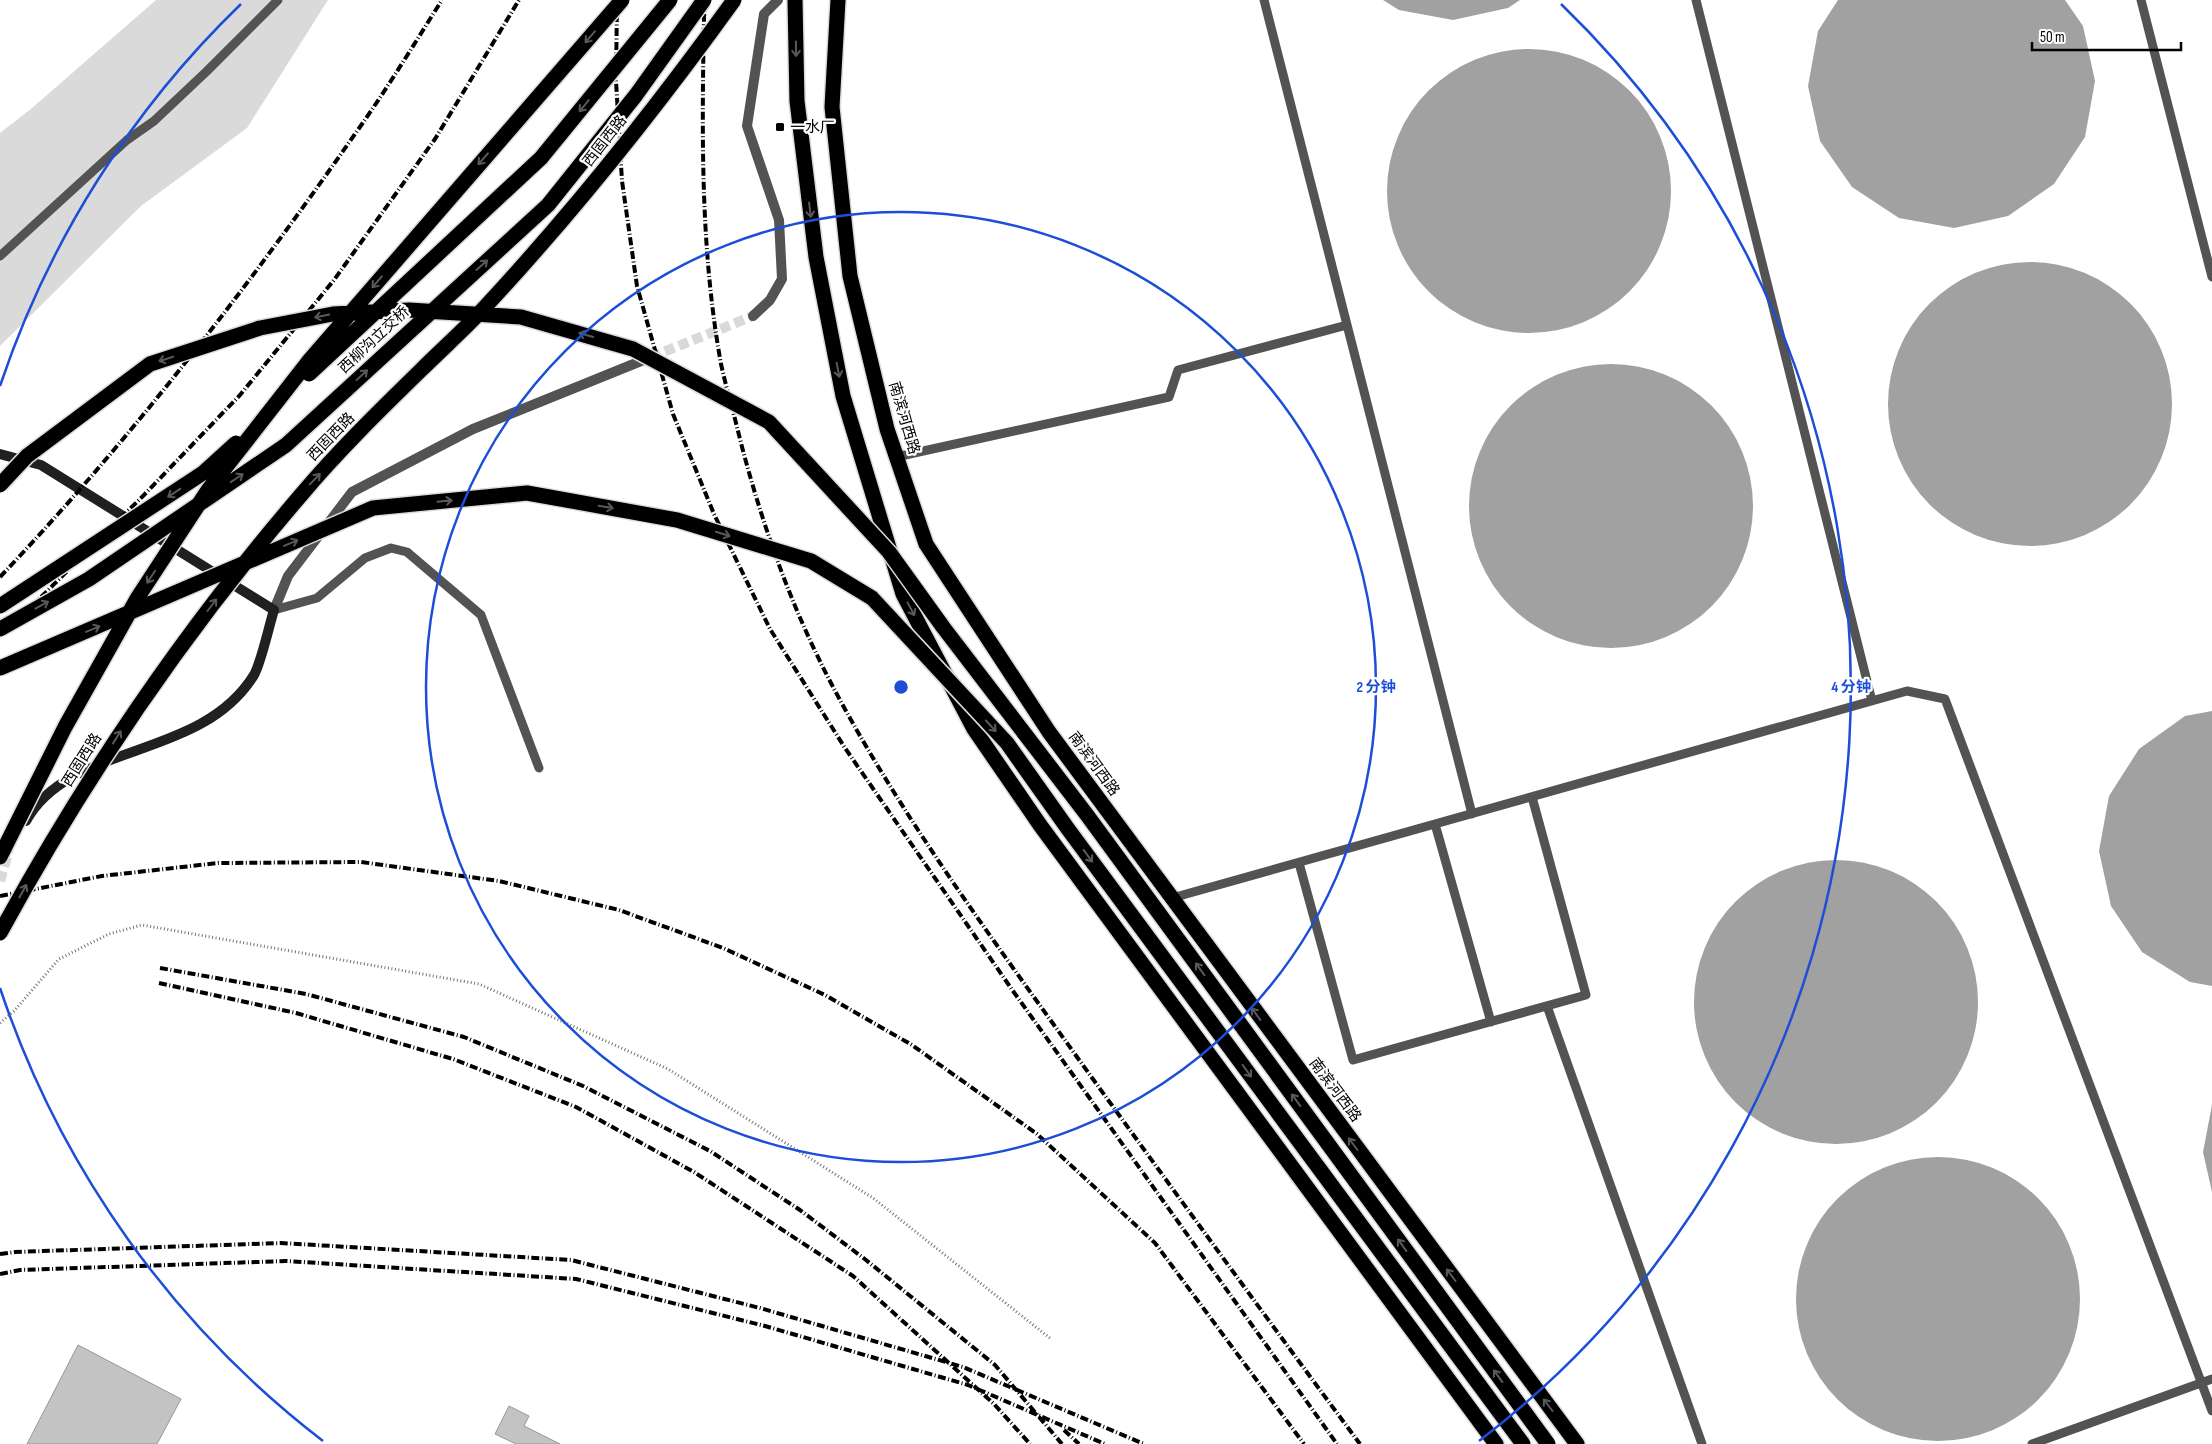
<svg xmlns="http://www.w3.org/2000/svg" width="2212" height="1444" font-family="'Sofia Sans Condensed','Noto Sans SC',sans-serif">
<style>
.green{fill:#dadada}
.water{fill:#a1a1a1}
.building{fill:#c3c3c3;stroke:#979797}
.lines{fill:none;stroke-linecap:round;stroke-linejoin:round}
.street-tunnel{stroke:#d9d9d9;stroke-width:10;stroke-dasharray:10 5;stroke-linecap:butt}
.secondary-tunnel{stroke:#d9d9d9;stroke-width:10;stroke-dasharray:10 5;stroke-linecap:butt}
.highway-casing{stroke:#dbdbdb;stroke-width:18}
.path{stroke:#757575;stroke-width:3;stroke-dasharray:1 2.5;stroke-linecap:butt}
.lane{stroke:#535353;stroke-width:9}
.street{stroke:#535353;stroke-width:10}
.secondary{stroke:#202020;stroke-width:10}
.highway{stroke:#000;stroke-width:15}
.rail{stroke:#000;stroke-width:4;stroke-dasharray:8 2.5 1 2.5;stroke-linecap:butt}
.highway-bridge-casing{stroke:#dbdbdb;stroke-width:18;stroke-linecap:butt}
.highway-bridge{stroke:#000;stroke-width:15}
.oneway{stroke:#595959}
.ring{fill:none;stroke:#1d4ed8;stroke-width:2.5}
.poi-dot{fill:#000;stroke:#fff;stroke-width:2}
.labels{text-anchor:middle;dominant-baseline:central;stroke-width:4.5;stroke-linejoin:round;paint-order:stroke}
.poi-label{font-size:15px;fill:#000;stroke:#fff;text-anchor:start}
.street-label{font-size:15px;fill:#000;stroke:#fff}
.centre{fill:#1d4ed8;stroke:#fff;stroke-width:2.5}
.ring-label{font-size:15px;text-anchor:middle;font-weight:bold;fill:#1d4ed8;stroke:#fff;stroke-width:4.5;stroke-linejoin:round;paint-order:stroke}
</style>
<rect width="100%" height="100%" fill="#fff"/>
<path class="green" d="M156,0h172l-81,128 -106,78 -141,140v-213l32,-25z"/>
<path class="water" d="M1383,0h137l-12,8 -55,12 -54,-10z
M1838,0h227l18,26 12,55 -10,56 -31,47 -46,32 -54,12 -55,-10 -47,-31 -32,-46 -12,-55 10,-55z
M1387 191a142 142 0 1 1 284 0a142 142 0 1 1-284 0Z
M1888 404a142 142 0 1 1 284 0a142 142 0 1 1-284 0Z
M1469 506a142 142 0 1 1 284 0a142 142 0 1 1-284 0Z
M2212,711v275l-22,-4 -48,-30 -31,-46 -12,-55 10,-55 30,-47 46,-33z
M1694 1002a142 142 0 1 1 284 0a142 142 0 1 1-284 0Z
M2212,1105v87l-9,-40z
M1796 1299a142 142 0 1 1 284 0a142 142 0 1 1-284 0Z"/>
<path class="building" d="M78,1345l103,54 -24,45h-130z
M509,1406l20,10 -5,10 36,18h-44l-21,-10z"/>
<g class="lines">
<path class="street-tunnel" d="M651,357l102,-41"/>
<path class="secondary-tunnel" d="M0,881l9,-31"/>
<g class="highway-casing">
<path id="highway" d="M795,0l2,101 19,156 27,139 60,198 71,135 66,96 456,619
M838,0l-6,107 18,169 37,153 39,115 123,188 528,712"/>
</g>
<path class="path" d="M0,1023l14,-12 45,-52 50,-25 33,-9 337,59 189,85 205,129 178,141"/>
<path class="lane" d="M1264,0l208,814
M1696,0l176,701
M2141,0l71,277
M0,256l127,-116 27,-19 53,-50 71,-71
M896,457l273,-60 9,-27 169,-45
M274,610l43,-12 48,-40 26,-10 16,4 74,63 58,153
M1435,824l56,198
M1299,863l54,197 233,-65 -54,-198
M1172,898l735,-207 38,8 267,712
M1547,1006l155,438
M2032,1444l180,-65"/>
<path class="street" d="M753,316l17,-16 12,-21 -3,-59 -32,-94 17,-112 14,-14
M274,610l14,-34 64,-84 121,-63 178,-72"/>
<path class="secondary" d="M0,454l41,11 233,145c-5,16 -13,53 -20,65 -54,87 -184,66 -228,146"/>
<use href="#highway" class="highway"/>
<path class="rail" d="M617,0l-1,81 6,100 15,105 36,128 41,100 56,115 75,119 168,243 324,453
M707,0l-3,16c-2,116 -4,232 17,348 4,18 9,37 14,55 22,91 53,182 97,266 69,131 159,252 245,372 94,130 188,259 283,387
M0,577c133,-140 252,-295 362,-453 28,-40 54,-83 80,-124
M0,635l35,-32 109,-108 96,-100 94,-115 101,-141 84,-139
M0,896l102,-20 116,-13 143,-1 138,19 120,29 104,38 102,47 87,50 125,89 118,109 149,201
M160,968l146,26 158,43 119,49 127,65 90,59 66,50 129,105 67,79
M159,983l137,30 157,46 123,48 118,65 159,104 141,128 36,40
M0,1254l15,-2 266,-9 290,17 189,48 203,59 181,77
M0,1274l20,-4 266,-9 290,18 189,47 203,59 137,59
M1064,1430l15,14"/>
<g class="highway-bridge-casing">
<path id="highway-bridge" d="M309,374l232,-216 129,-158
M0,485l27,-29 123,-92 110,-36 73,-14 76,-4 112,7 112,32 136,73 120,130 54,75 144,188 461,629
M0,606l203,-133 33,-30
M0,629l89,-50 197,-134 262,-240 88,-110 68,-95
M0,668l373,-160 154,-15 150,27 134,41 61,37 135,145 61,86 455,615
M0,857l65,-130 73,-130 70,-107 100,-128 314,-362
M0,933c85,-156 185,-303 301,-438 37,-44 79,-85 120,-125 21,-21 44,-41 64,-63 90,-97 172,-200 249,-307"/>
</g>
<use href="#highway-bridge" class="highway-bridge"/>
</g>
<defs><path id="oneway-shaft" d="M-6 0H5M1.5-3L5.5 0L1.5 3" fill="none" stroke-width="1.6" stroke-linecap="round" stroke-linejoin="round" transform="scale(1.25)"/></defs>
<g class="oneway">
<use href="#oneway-shaft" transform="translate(590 37) rotate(131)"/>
<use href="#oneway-shaft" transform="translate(796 49) rotate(89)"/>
<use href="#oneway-shaft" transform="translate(584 106) rotate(129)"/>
<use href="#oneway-shaft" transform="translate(483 159) rotate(131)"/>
<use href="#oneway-shaft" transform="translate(810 210) rotate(83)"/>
<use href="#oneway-shaft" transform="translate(482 265) rotate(-42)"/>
<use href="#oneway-shaft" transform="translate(377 282) rotate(131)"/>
<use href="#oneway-shaft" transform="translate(322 316) rotate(169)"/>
<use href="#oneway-shaft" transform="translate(586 335) rotate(-164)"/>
<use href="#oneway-shaft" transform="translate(166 359) rotate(162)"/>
<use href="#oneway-shaft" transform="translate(838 370) rotate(79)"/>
<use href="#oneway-shaft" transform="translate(362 375) rotate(-43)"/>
<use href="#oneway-shaft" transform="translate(237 478) rotate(-34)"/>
<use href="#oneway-shaft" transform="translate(315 479) rotate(-46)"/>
<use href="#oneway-shaft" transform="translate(174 493) rotate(147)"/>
<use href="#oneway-shaft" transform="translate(445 501) rotate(-6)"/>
<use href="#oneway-shaft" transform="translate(606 507) rotate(10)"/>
<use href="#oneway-shaft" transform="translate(723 534) rotate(17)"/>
<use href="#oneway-shaft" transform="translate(291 543) rotate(-23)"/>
<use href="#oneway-shaft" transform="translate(151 577) rotate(123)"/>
<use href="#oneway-shaft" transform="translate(42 605) rotate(-29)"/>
<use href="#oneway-shaft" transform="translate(212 605) rotate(-53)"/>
<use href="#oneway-shaft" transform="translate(911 609) rotate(62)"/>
<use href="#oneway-shaft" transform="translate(93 629) rotate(-23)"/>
<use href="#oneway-shaft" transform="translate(991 726) rotate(47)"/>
<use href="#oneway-shaft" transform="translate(117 737) rotate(-58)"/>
<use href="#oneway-shaft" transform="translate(1088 856) rotate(54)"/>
<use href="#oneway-shaft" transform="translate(23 891) rotate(-61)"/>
<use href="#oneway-shaft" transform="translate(1200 969) rotate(-126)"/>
<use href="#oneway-shaft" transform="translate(1256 1014) rotate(-126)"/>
<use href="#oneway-shaft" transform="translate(1247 1071) rotate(54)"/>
<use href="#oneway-shaft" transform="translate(1296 1100) rotate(-126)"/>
<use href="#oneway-shaft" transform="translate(1353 1144) rotate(-127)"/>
<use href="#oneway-shaft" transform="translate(1402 1245) rotate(-126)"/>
<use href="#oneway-shaft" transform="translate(1451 1275) rotate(-127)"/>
<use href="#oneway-shaft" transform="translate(1498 1376) rotate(-126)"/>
<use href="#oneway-shaft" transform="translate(1548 1405) rotate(-127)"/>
</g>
<g class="ring">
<circle cx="901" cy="687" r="475"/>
<path d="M323 1441A950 950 0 0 1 0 988M0 386A950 950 0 0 1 241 4M1561 4A950 950 0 0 1 1479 1441"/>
</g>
<rect class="poi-dot" x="775" y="122" width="10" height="10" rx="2.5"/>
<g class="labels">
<g class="poi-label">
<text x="790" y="127">一水厂</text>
</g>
<g class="street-label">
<text transform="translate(605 141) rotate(-52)">西固西路</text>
<text transform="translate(374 340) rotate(-43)">西柳沟立交桥</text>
<text transform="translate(904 418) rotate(74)">南滨河西路</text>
<text transform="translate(331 437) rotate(-46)">西固西路</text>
<text transform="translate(82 760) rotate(-58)">西固西路</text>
<text transform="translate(1094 764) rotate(54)">南滨河西路</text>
<text transform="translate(1335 1090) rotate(53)">南滨河西路</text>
</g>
</g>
<circle cx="901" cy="687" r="8" class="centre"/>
<g class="ring-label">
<text x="1376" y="692">2 分钟</text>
<text x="1851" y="692">4 分钟</text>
</g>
<path d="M2032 42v8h149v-8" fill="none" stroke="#000000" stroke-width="2.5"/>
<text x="2040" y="42" font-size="15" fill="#000000" stroke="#ffffff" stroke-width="4" paint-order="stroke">50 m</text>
</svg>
